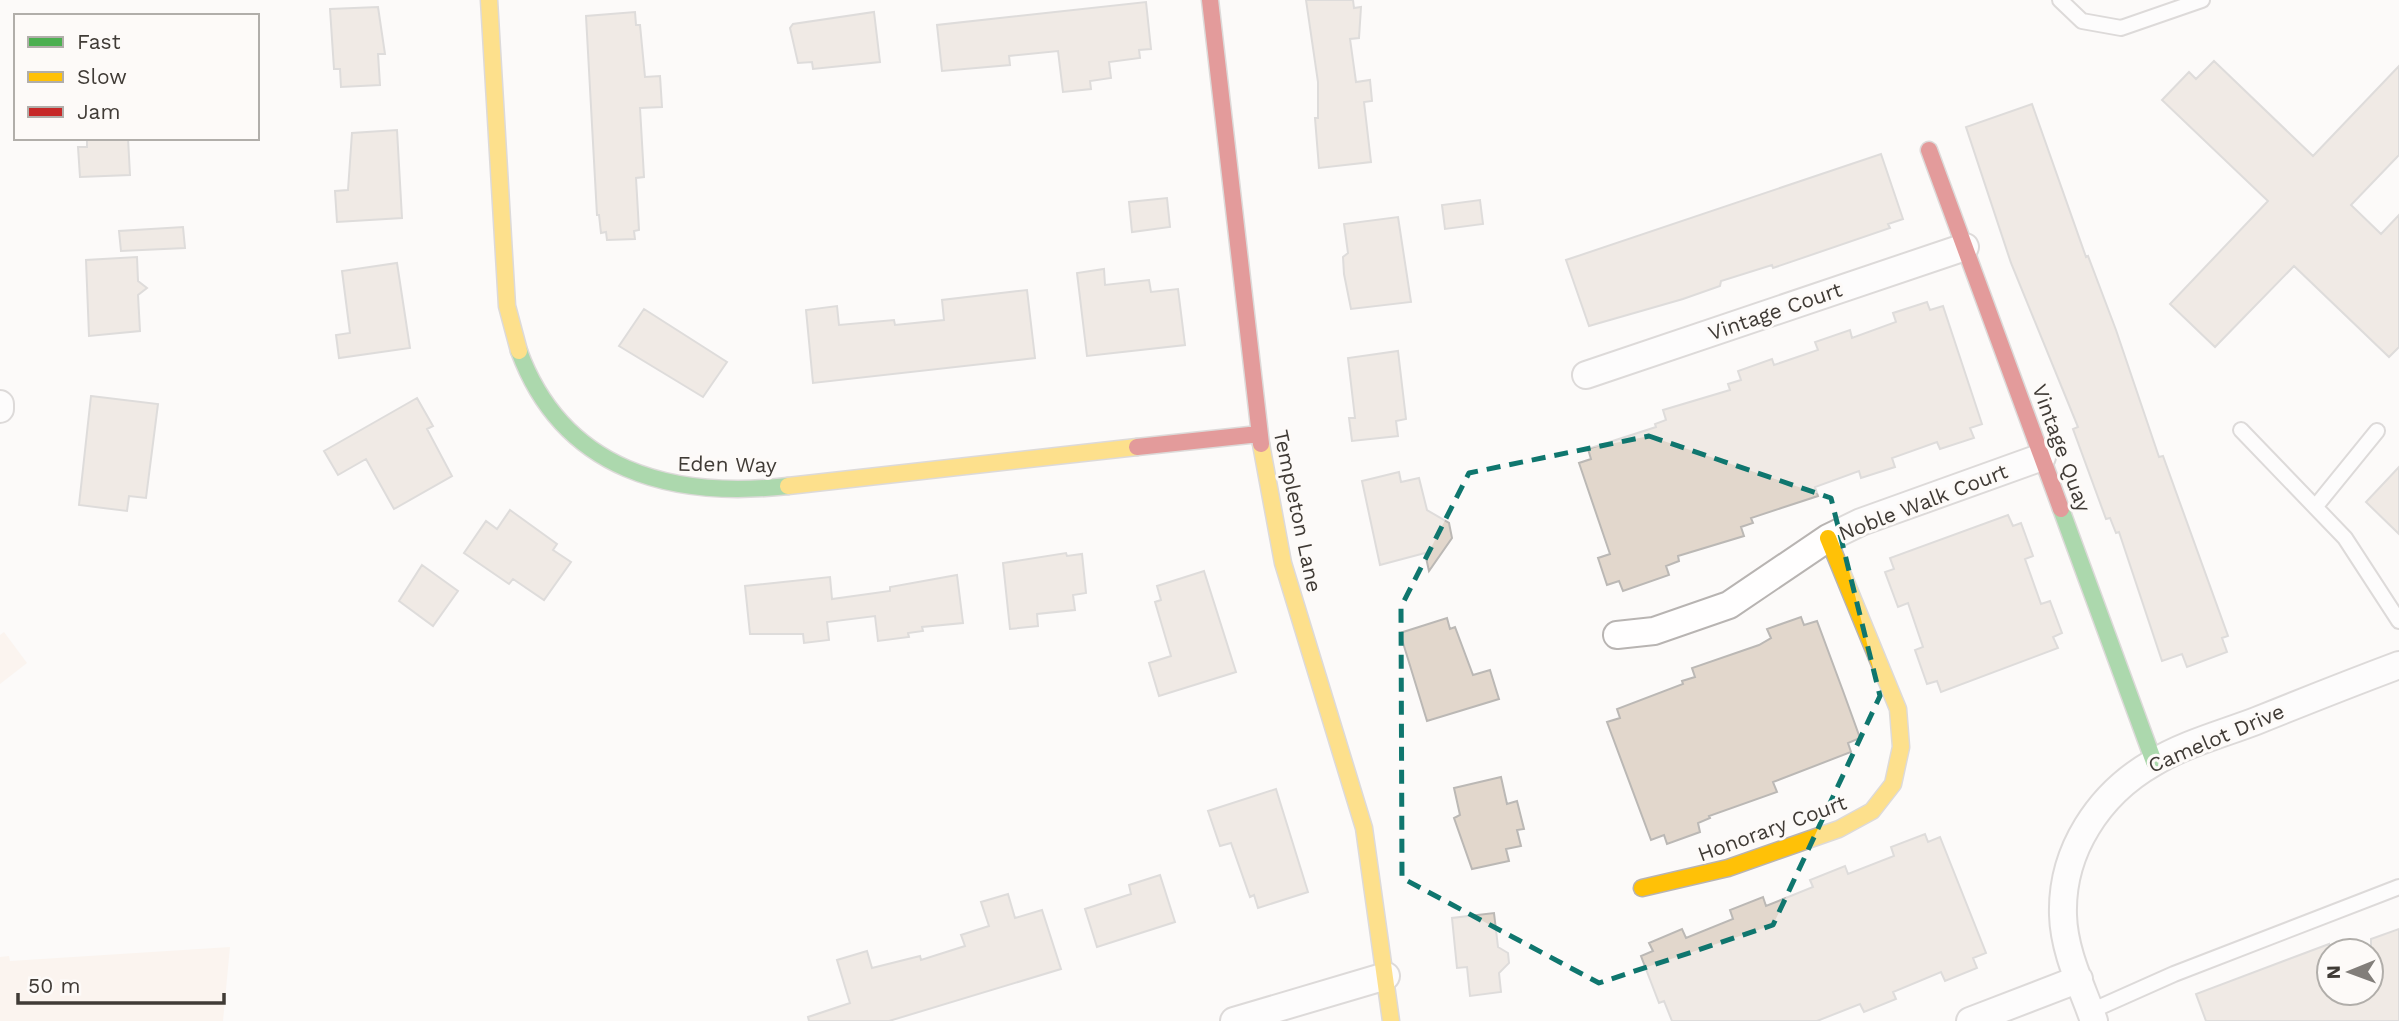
<svg xmlns="http://www.w3.org/2000/svg" width="2399" height="1021" font-family="'Work Sans',sans-serif">
<style>
.green{fill:#faeee2}
.building{fill:#e2d7cc;stroke:#bbb8b5;stroke-width:2}
.lines{fill:none;stroke-linecap:round;stroke-linejoin:round}
.lane-casing{stroke:#b8b4b2;stroke-width:18}
.street-casing{stroke:#b8b4b2;stroke-width:30}
.fast-casing{stroke:#b8b4b2;stroke-width:19}
.slow-casing{stroke:#b8b4b2;stroke-width:19}
.jam-casing{stroke:#b8b4b2;stroke-width:19}
.lane{stroke:#fffefe;stroke-width:14}
.street{stroke:#fffefe;stroke-width:26}
.fast{stroke:#4caf50;stroke-width:16}
.slow{stroke:#ffc107;stroke-width:16}
.jam{stroke:#c62828;stroke-width:16}
.marked{fill:none;stroke:#0f766e;stroke-width:5;stroke-dasharray:14 9;stroke-linejoin:round}
.labels{text-anchor:middle;dominant-baseline:central;stroke-width:6;stroke-linejoin:round;paint-order:stroke}
.street-label{font-size:21px;fill:#403b36;stroke:#fdfaf8}
</style>
<rect width="100%" height="100%" fill="#fcfaf9"/>
<path class="green" d="M4,632l23,31 -27,21v-49z
M230,947l-7,74h-223v-64l9,-1 1,5z"/>
<path class="building" d="M1306,0h47l1,8 7,-1 -2,31 -9,1 6,43 14,-2 2,21 -8,1 7,60 -52,6 -4,-50h3v-36z
M1146,2l5,47 -12,1 1,8 -31,4 2,16 -21,3 1,8 -28,3 -5,-41 -49,5 1,9 -68,6 -5,-46z
M378,7l7,47h-7l2,31 -39,2 -1,-18h-6l-4,-60z
M635,12l1,13h4l5,52 15,-1 2,31 -22,1 4,69 -8,1 3,52 -5,1 1,8 -28,1 -1,-8 -5,1 -2,-18h-2l-11,-199z
M874,12l6,50 -67,7 -1,-7 -14,1 -8,-35 3,-4z
M2214,61l99,95 86,-90v89l-48,50 30,29 18,-19v132l-10,10 -95,-91 -79,81 -45,-43 98,-103 -106,-101 27,-28 7,7z
M2032,104l54,153 2,-1 28,74 43,127 4,-1 65,180 -6,2 5,14 -40,15 -5,-13 -20,7 -43,-129 -3,1 -6,-15 -4,1 -33,-90 5,-2 -67,-164 -45,-136z
M397,130l5,88 -65,4 -2,-31 13,-1 4,-57z
M87,138h41l2,37 -50,2 -2,-30h9z
M1881,154l22,65 -15,5 2,4 -117,40 -1,-3 -51,16 -1,5 -37,13 -94,27 -23,-66z
M1167,198l3,29 -38,5 -3,-30z
M1480,200l3,24 -38,5 -3,-24z
M1398,217l13,85 -60,7 -7,-35 -1,-17 5,-4 -4,-29z
M183,227l2,21 -64,3 -2,-20z
M137,257l1,24 9,7 -9,7 2,36 -51,5 -3,-76z
M397,263l13,85 -71,10 -3,-23 14,-2 -8,-62z
M1104,269l1,16 44,-5 2,12 27,-3 7,56 -98,11 -10,-83z
M1027,290l8,68 -222,25 -7,-73 31,-4 2,19 55,-5 1,5 49,-5 -2,-20z
M1927,302l3,8 13,-4 39,118 -12,4 4,10 -34,11 -3,-7 -45,16 3,9 -34,11 -2,-7 -44,16 3,9 -67,22 2,5 -12,4 3,9 -66,20 1,5 -13,5 3,9 -46,16 -4,-10 -12,4 -9,-27 12,-4 -31,-91 12,-4 -3,-10 68,-22 -1,-3 11,-4 -3,-10 67,-20 -2,-6 13,-4 -3,-9 34,-12 2,6 44,-15 -3,-8 35,-12 2,8 44,-16 -3,-9z
M644,309l83,53 -24,35 -84,-51z
M1398,351l8,68 -10,2 2,15 -46,5 -3,-23h6l-7,-60z
M91,396l67,8 -12,94 -17,-2 -2,15 -48,-6z
M417,398l16,28 -6,3 25,47 -58,33 -28,-50 -28,16 -14,-24z
M2399,467v67l-33,-32z
M1399,472l2,10 18,-4 8,32 22,13 3,15 -23,33 -4,-18 -45,12 -18,-84z
M510,510l47,34 -4,6 18,12 -27,38 -31,-21 -4,5 -45,-31 22,-32 11,8z
M2008,515l5,11 8,-3 12,33 -8,3 16,45 9,-3 12,32 -9,4 5,11 -117,44 -4,-11 -10,3 -12,-34 8,-3 -15,-44 -10,4 -13,-35 9,-3 -4,-11z
M1066,553l1,3 15,-2 4,39 -13,2 2,15 -38,4 1,12 -28,3 -7,-66z
M422,565l36,26 -25,35 -34,-25z
M1204,571l32,101 -77,24 -10,-33 22,-7 -16,-54 6,-2 -4,-14z
M957,575l6,48 -41,4 1,4 -15,2 1,4 -31,4 -3,-25 -48,6 2,18 -25,3 -1,-9h-53l-5,-48 85,-9 2,22 58,-8v-4z
M1801,617l3,8 13,-4 26,70 17,47 -12,5 3,9 -78,30 4,10 -68,24 1,2 -12,5 2,9 -33,12 -3,-9 -13,5 -44,-118 13,-4 -3,-9 66,-25 -1,-3 13,-4 -3,-9 67,-23 12,-7 -4,-9z
M1447,618l3,11 5,-2 18,48 17,-5 9,29 -72,22 -27,-88z
M1501,777l6,27 10,-3 7,28 -7,1 4,16 -15,3 3,12 -37,8 -18,-51 6,-3 -6,-27z
M1276,789l32,103 -50,16 -4,-13 -4,2 -19,-54 -11,3 -12,-35z
M1925,834l3,8 12,-5 46,116 -13,5 4,10 -32,13 -4,-9 -48,20 3,7 -32,13 -4,-8 -43,17h-145l-8,-20 -5,2 -18,-47 12,-5 -4,-8 33,-14 4,9 47,-19 -3,-9 33,-13 3,9 47,-19 -3,-7 35,-14 3,8 46,-18 -3,-9z
M1160,875l15,47 -78,25 -12,-38 46,-15 -2,-9z
M1008,894l7,24 27,-8 19,59 -172,52h-80l-1,-4 42,-14 -13,-43 30,-9 5,17 48,-12 1,4 44,-14 -4,-11 28,-9 -8,-24z
M1494,913l4,34 10,6 1,10 -10,10 2,19 -31,4 -3,-29 -10,1 -5,-50z
M2399,929v92h-193l-10,-27 133,-50v49h42v-54z"/>
<g class="lines">
<g class="lane-casing">
<path id="lane" d="M2060,0l22,21 39,7 81,-28
M2241,430l104,108 54,83
M2316,506l61,-75
M2091,1011l83,-37 225,-87"/>
</g>
<g class="street-casing">
<path id="street" d="M1586,375l379,-128
M0,404v5
M1617,635l37,-4 75,-26 99,-67 33,-16 181,-65
M1234,1021l152,-45
M1970,1021l109,-42
M2094,1021c-12,-34 -30,-69 -31,-106 -2,-64 36,-121 90,-152 31,-19 69,-29 103,-42 47,-19 95,-38 143,-56"/>
</g>
<g class="fast-casing">
<path id="fast" d="M519,351c44,120 153,148 269,135
M2061,509l93,253"/>
</g>
<g class="slow-casing">
<path id="slow" d="M489,0l18,306 12,45
M1261,444l22,119 81,265 27,193
M788,486l349,-39
M1642,888l86,-20 111,-39 33,-18 21,-27 8,-37 -3,-38 -70,-171"/>
</g>
<g class="jam-casing">
<path id="jam" d="M1210,0l51,444
M1929,150l132,359
M1137,447l122,-13"/>
</g>
<use href="#lane" class="lane"/>
<use href="#street" class="street"/>
<use href="#fast" class="fast"/>
<use href="#slow" class="slow"/>
<use href="#jam" class="jam"/>
</g>
<path d="M0 0H2399V1021H0ZM1649,436l182,62 49,198 -107,229 -174,58 -197,-105 -1,-271 68,-134z" fill="#fcfaf9" fill-opacity=".55" fill-rule="evenodd"/>
<path class="marked" d="M1649,436l182,62 49,198 -107,229 -174,58 -197,-105 -1,-271 68,-134z"/>
<g class="labels">
<g class="street-label">
<text transform="translate(1775 311) rotate(-19)">Vintage Court</text>
<text transform="translate(2062 448) rotate(70)">Vintage Quay</text>
<text transform="translate(727 464) rotate(1)">Eden Way</text>
<text transform="translate(1923 502) rotate(-21)">Noble Walk Court</text>
<text transform="translate(1298 511) rotate(78)">Templeton Lane</text>
<text transform="translate(2216 738) rotate(-23)">Camelot Drive</text>
<text transform="translate(1772 828) rotate(-20)">Honorary Court</text>
</g>
</g>
<rect x="14" y="14" width="245" height="126" fill="#fdfaf8" stroke="#b1aeaa" stroke-width="2"/>
<rect x="28" y="37" width="35" height="10" fill="#4caf50" stroke="#b1aeaa" stroke-width="2"/>
<text x="77" y="49" font-size="21" fill="#403b36">Fast</text>
<rect x="28" y="72" width="35" height="10" fill="#ffc107" stroke="#b1aeaa" stroke-width="2"/>
<text x="77" y="84" font-size="21" fill="#403b36">Slow</text>
<rect x="28" y="107" width="35" height="10" fill="#c62828" stroke="#b1aeaa" stroke-width="2"/>
<text x="77" y="119" font-size="21" fill="#403b36">Jam</text>
<g transform="translate(2350 972) rotate(269)"><circle r="33" fill="#fdfaf8" stroke="#b1aeaa" stroke-width="2"/>
<path d="M0-5L12 26L0 18L-12 26Z" fill="#827e7a"/>
<text y="-10" font-size="19" font-weight="bold" text-anchor="middle" fill="#403b36">N</text>
</g>
<path d="M18 993v10h206v-10" fill="none" stroke="#403b36" stroke-width="3.5"/>
<text x="28" y="993" font-size="21" fill="#403b36" stroke="#fdfaf8" stroke-width="5" paint-order="stroke">50 m</text>
</svg>
